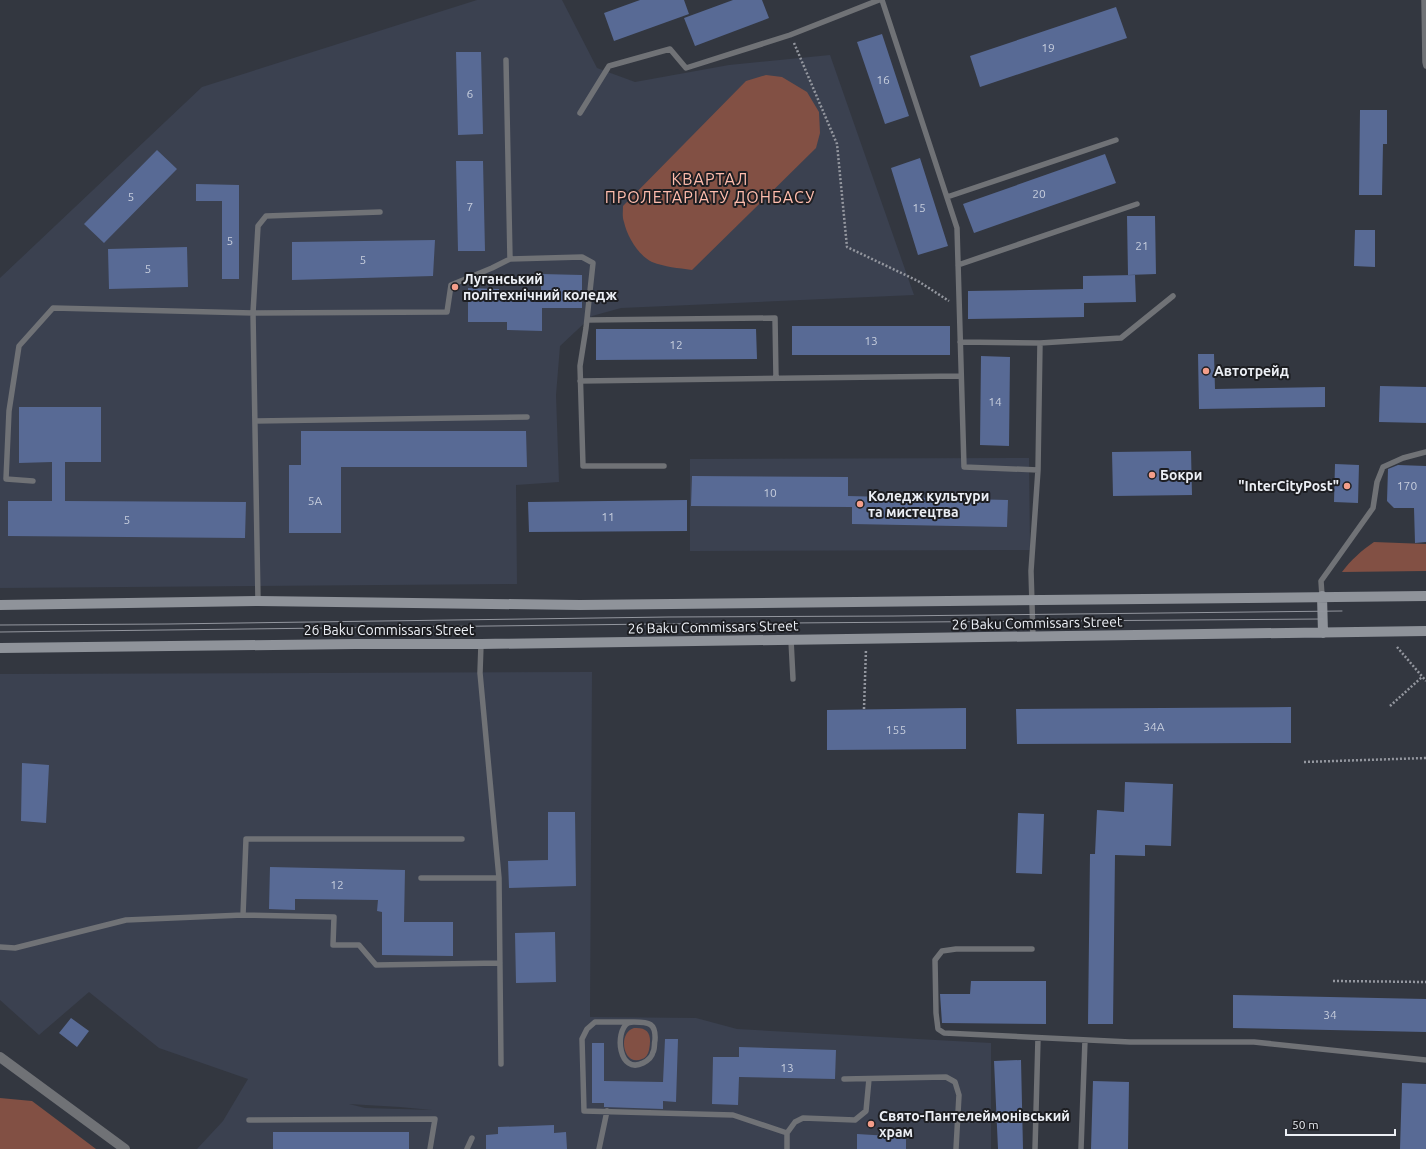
<svg xmlns="http://www.w3.org/2000/svg" width="1426" height="1149" font-family="Ubuntu,sans-serif">
<style>
.built{fill:#3b4150;fill-rule:evenodd}
.green{fill:#825044}
.building{fill:#586a95}
.lines{fill:none;stroke-linecap:round;stroke-linejoin:round}
.path{stroke:#94979f;stroke-width:2.5;stroke-dasharray:2 2;stroke-linecap:butt}
.lane{stroke:#707276;stroke-width:5.5}
.street{stroke:#707276;stroke-width:10}
.secondary{stroke:#8f939a;stroke-width:10}
.tram{stroke:#93969e;stroke-width:1}
.poi-dot{fill:#f49e8a;stroke:#1d1e22;stroke-width:1.5}
.labels{text-anchor:middle;dominant-baseline:central;stroke-width:4;stroke-linejoin:round;paint-order:stroke}
.number-label{font-size:12px;fill:#c7cedd}
.poi-label{font-size:14px;font-weight:bold;fill:#eceff5;stroke:#1d1e22;text-anchor:start}
.street-label{font-size:14px;fill:#eceff5;stroke:#1d1e22}
.quarter-label{font-size:16px;letter-spacing:1px;fill:#ffbdad;stroke:#1d1e22}
</style>
<rect width="100%" height="100%" fill="#333740"/>
<path class="built" d="M477,0h85l35,68 38,14 94,-17 101,-10 84,240 -293,13 -29,8 -32,30 -4,49 3,87 -43,3 1,99 -517,4v-310l202,-191z
M1029,458l1,92 -340,1v-92z
M592,672l-2,345 106,1 41,11 254,14v106h-794l26,-28 25,-42 -89,-31 -70,-56 -50,43 -39,-35v-326zM349,1104l51,3 32,3 -67,-2z"/>
<path class="green" d="M766,75l16,2 25,15 12,20 1,21 -4,15 -124,122c-14,-2 -27,-3 -40,-8 -14,-7 -25,-26 -28,-40 -2,-5 -1,-11 -1,-16l123,-125z
M1374,542l52,2v27l-84,1c8,-11 20,-22 32,-30z
M634,1028c15,-1 18,7 15,22 -1,4 -3,8 -7,9 -19,8 -25,-26 -8,-31z
M0,1098l32,3 64,48h-96z"/>
<path class="building" d="M640,0h44l5,14 -75,27 -10,-28z
M733,0h29l7,18 -74,28 -11,-28z
M1116,7l11,31 -147,49 -10,-31z
M882,34l27,82 -24,8 -28,-82z
M456,52h25l2,82 -25,1z
M1360,110h27v34h-4l-1,51h-23z
M157,150l20,19 -73,74 -20,-19z
M1105,154l11,29 -142,50 -11,-29z
M920,158l28,88 -30,9 -27,-87z
M456,161h27l2,90h-27z
M196,184l43,1v94h-17v-78h-26z
M1127,216h28l1,58 -28,1z
M1355,230h20v37l-21,-1z
M435,240l-2,36 -141,4v-38z
M187,247l1,40 -79,2 -1,-40z
M541,274l41,1v33h-40v23l-35,-1v-8h-39v-34l31,1v7h42z
M1135,275l1,27 -52,1v14l-116,2v-28l115,-2v-13z
M792,326h158v29h-158z
M596,329h160l1,30 -161,1z
M1198,354h16l1,35 110,-2v20l-126,2z
M981,356l29,1 -1,89 -29,-1z
M1380,386l46,1v36l-47,-1z
M19,407h82v55h-36v39l181,1 -1,36 -237,-2v-35h44v-39l-33,1z
M301,431h225l1,36h-186v66h-52v-68h12z
M1191,451l1,44 -79,1 -1,-44z
M1335,464l24,1 -1,38 -24,-1z
M1398,465l28,1v76l-11,1 -1,-35h-20l-7,-7 1,-32z
M692,476l156,1v19l160,4 -1,27 -155,-3v-17l-161,-1z
M687,500v31l-158,1 -1,-30z
M1291,707v36l-274,1 -1,-35z
M966,708v41l-139,1v-40z
M22,763l27,2 -3,58 -25,-2z
M1125,782l48,2 -2,62 -26,-1v11l-30,-1 -2,169h-25l2,-170h5l2,-44 27,2z
M548,812h27l1,74 -67,2 -1,-27 40,-1z
M1018,813l26,1 -2,60 -26,-1z
M270,867l135,3 -1,52h49v34l-71,-1v-43l-5,-1 1,-11 -83,-1v11l-26,-1z
M555,932l1,50 -40,1 -1,-50z
M971,981h75v43l-104,-1 -2,-29h30z
M1233,995l193,4v33l-193,-4z
M71,1018l18,13 -12,16 -18,-14z
M665,1039h13l-2,63 -13,-1v8l-59,-2v-4h-12v-60h12v38l59,1z
M739,1047l97,3 -1,29 -96,-2 -1,28 -26,-1 1,-47h26z
M1021,1060l2,89h-25l-4,-88z
M1093,1081l36,1 -1,67h-37z
M1402,1083l24,1v65h-26z
M554,1125v8l12,-1 1,17h-81v-14l12,-1v-7z
M273,1132h136v17h-136z
M857,1134l49,3v12h-49z"/>
<g class="lines">
<path class="path" d="M794,43l43,101 10,103 71,34 31,20
M1397,647l29,34
M1390,706l32,-29
M864,709l2,-60
M1304,762l122,-4
M1333,981l93,1"/>
<path class="lane" d="M882,0l75,228 7,239 74,3 -7,101 2,66
M1424,0l1,62 1,4
M580,113l29,-47 61,-17 16,19 104,-33 89,-35
M947,197l169,-57
M510,259l72,-2 11,6 -7,65 -6,38 3,100h81
M958,265l179,-61
M587,320l188,-2 1,60
M960,342l80,1 81,-5 52,-42
M580,381l381,-5
M255,421l272,-4
M1038,470l2,-127
M33,481l-27,-2 3,-68 10,-65 34,-38 200,5 194,-1 4,-27 41,-17 18,-9 -4,-199
M1322,596l-1,-15 52,-73 4,-26 6,-15 20,-9 23,-6
M258,601l-5,-288 5,-87 8,-10 114,-4
M791,640l2,39
M481,644l-1,29 19,205 2,186
M421,878h78
M243,915l3,-76h216
M0,947l15,1 111,-28 117,-5 91,2 -1,28h26l17,20 124,-2
M1032,949h-76l-14,2 -7,9 1,53 2,16 6,4 186,9h124l172,18
M634,1022h-39l-8,7 -5,10 2,72 149,4 54,18
M634,1022c15,0 22,1 21,18 -1,4 0,9 -2,12 -1,5 -6,9 -10,11 -24,12 -29,-31 -15,-40 2,-1 4,-1 6,-1z
M844,1079l102,-2 9,5 4,13 -3,54
M249,1120l186,-1 -5,30
M467,1149l5,-11
M599,1149l8,-38
M787,1149v-16l8,-11 8,-4 52,2 11,-9 3,-32
M1035,1149l3,-111
M1081,1149l4,-109"/>
<path class="street" d="M0,1057l125,92"/>
<path class="secondary" d="M1322,596l1,37
M0,605l258,-4 322,4 846,-9
M0,648l355,-4h126l945,-13"/>
<path class="tram" d="M0,625l168,-1 500,-7 226,-1 448,-5
M0,632l655,-8 668,-5"/>
</g>
<g class="poi-dot">
<circle cx="455" cy="287" r="4"/>
<circle cx="1206" cy="371" r="4"/>
<circle cx="1152" cy="475" r="4"/>
<circle cx="1347" cy="486" r="4"/>
<circle cx="860" cy="504" r="4"/>
<circle cx="871" cy="1124" r="4"/>
</g>
<g class="labels">
<g class="number-label">
<text x="1048" y="47">19</text>
<text x="883" y="79">16</text>
<text x="470" y="93">6</text>
<text x="1039" y="193">20</text>
<text x="131" y="196">5</text>
<text x="470" y="206">7</text>
<text x="919" y="207">15</text>
<text x="230" y="240">5</text>
<text x="1142" y="245">21</text>
<text x="363" y="259">5</text>
<text x="148" y="268">5</text>
<text x="871" y="340">13</text>
<text x="676" y="344">12</text>
<text x="995" y="401">14</text>
<text x="1407" y="485">170</text>
<text x="770" y="492">10</text>
<text x="315" y="500">5А</text>
<text x="608" y="516">11</text>
<text x="127" y="519">5</text>
<text x="1154" y="726">34А</text>
<text x="896" y="729">155</text>
<text x="337" y="884">12</text>
<text x="1330" y="1014">34</text>
<text x="787" y="1067">13</text>
</g>
<g class="poi-label">
<text x="463" y="279">Луганський<tspan x="463" dy="16">політехнічний коледж</tspan></text>
<text x="1214" y="371">Автотрейд</text>
<text x="1160" y="475">Бокри</text>
<text x="1339" y="486" text-anchor="end">"InterCityPost"</text>
<text x="868" y="496">Коледж культури<tspan x="868" dy="16">та мистецтва</tspan></text>
<text x="879" y="1116">Свято-Пантелеймонівський<tspan x="879" dy="16">храм</tspan></text>
</g>
<g class="street-label">
<text transform="translate(1037 623) rotate(-1)">26 Baku Commissars Street</text>
<text transform="translate(713 627) rotate(-1)">26 Baku Commissars Street</text>
<text x="389" y="630">26 Baku Commissars Street</text>
</g>
<g class="quarter-label">
<text x="710" y="179">КВАРТАЛ<tspan x="710" dy="18">ПРОЛЕТАРІАТУ ДОНБАСУ</tspan></text>
</g>
</g>
<path d="M1286 1129v6h109v-6" fill="none" stroke="#eceff5" stroke-width="2"/>
<text x="1292" y="1129" font-size="12" fill="#eceff5" stroke="#1d1e22" stroke-width="3" paint-order="stroke">50 m</text>
</svg>
